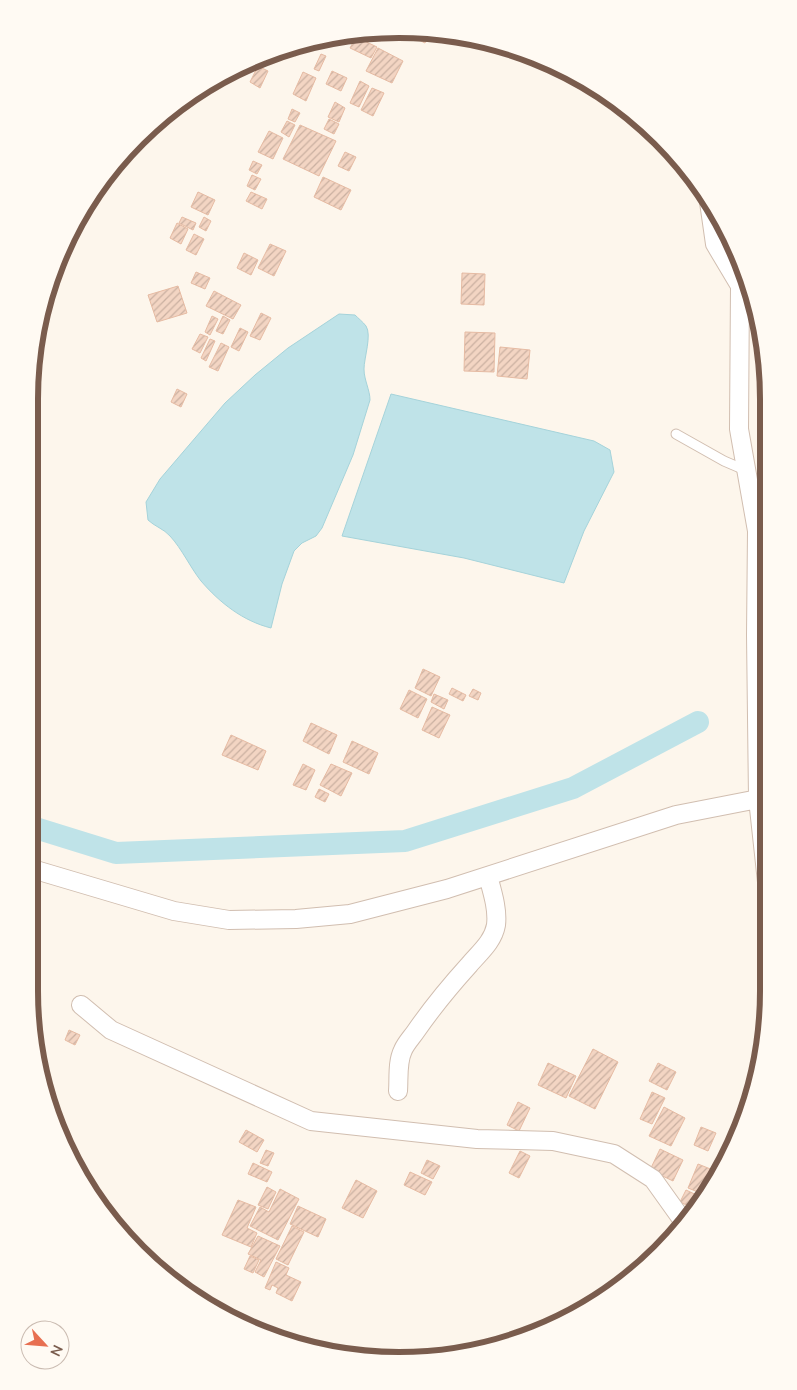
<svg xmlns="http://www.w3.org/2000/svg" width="797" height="1390" font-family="'Nunito Sans',sans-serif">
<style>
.water{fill:#bfe3e8;stroke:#a5d3da}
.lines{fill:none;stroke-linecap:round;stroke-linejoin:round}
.canal{stroke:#bfe3e8;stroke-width:22}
.building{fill:url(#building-hatch);stroke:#e6bba3}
.service-casing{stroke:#d1beb0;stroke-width:11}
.minor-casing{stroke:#d1beb0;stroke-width:20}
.service{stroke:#fff;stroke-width:9}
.minor{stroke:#fff;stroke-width:18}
.rim{fill:none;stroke:#7a5c4d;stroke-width:6}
</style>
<defs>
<pattern id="building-hatch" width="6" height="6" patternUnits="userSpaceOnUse" patternTransform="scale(1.25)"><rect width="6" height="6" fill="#f3d5c3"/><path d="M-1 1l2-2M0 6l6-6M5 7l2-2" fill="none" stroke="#cab0a1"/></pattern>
</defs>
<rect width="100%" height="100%" fill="#fdf6ec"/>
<path class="water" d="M339,314l16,1c3,3 8,7 11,11 6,9 -2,32 -2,43 0,11 6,21 6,31l-17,55 -31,73 -6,8 -14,7 -8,8 -12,33 -11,44c-28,-7 -51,-25 -70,-47 -11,-14 -19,-32 -31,-45 -6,-7 -16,-10 -22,-16l-2,-18 14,-23 65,-76 30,-28 33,-27z
M391,394l203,47 16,9 4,22 -30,59 -20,52 -100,-25 -122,-22z"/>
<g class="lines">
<path class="canal" d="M29,826l87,27 289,-12 168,-53 125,-66"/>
</g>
<path class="building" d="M423,31l7,1 -5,11 -6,-3z
M356,37l21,10 -6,11 -21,-10z
M302,43l-6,13 -7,-4 2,-6z
M378,48l25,13 -11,22 -26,-12z
M271,53l-5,11 -8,-3 3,-5z
M321,54l5,2 -7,15 -5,-2z
M258,66l10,5 -8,17 -10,-6z
M332,71l15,7 -6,13 -15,-7z
M303,72l13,6 -10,23 -13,-7z
M360,81l9,5 -10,21 -9,-4z
M372,88l12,5 -11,23 -12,-6z
M335,102l10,6 -6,14 -11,-5z
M292,109l8,4 -5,9 -7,-3z
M329,119l10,5 -5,10 -10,-5z
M287,121l8,4 -6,12 -8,-5z
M300,125l36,16 -17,35 -36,-17z
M269,131l14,7 -10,21 -15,-7z
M345,152l11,5 -7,14 -11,-5z
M253,161l9,4 -5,9 -8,-4z
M252,175l9,4 -6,11 -8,-4z
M323,177l28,13 -10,20 -27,-13z
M198,192l17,8 -7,15 -17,-8z
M251,192l16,7 -5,10 -16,-8z
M182,217l14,6 -3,7 -14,-7z
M204,217l7,4 -5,10 -7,-4z
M177,223l11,6 -7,15 -11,-6z
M194,234l10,5 -8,16 -10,-5z
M270,244l16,7 -12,25 -16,-8z
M244,253l14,7 -7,15 -14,-7z
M196,272l14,6 -5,11 -14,-6z
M462,273l23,1 -1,31 -23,-1z
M178,286l9,27 -30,9 -9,-27z
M214,291l27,14 -8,14 -27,-13z
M261,313l10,5 -11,22 -10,-4z
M212,316l6,3 -8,16 -5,-3z
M223,316l7,4 -7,14 -7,-3z
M240,328l8,4 -9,19 -8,-4z
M465,332l30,1 -1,39 -30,-1z
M200,334l8,3 -8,16 -8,-4z
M210,339l5,2 -9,20 -5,-3z
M221,343l8,4 -11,24 -9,-4z
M500,347l30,3 -3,29 -30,-3z
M177,389l10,5 -6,13 -10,-5z
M423,669l17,8 -9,19 -16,-8z
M452,688l14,7 -3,6 -14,-7z
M473,689l8,4 -3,7 -9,-4z
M409,690l18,9 -9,19 -18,-9z
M434,694l14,6 -4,9 -13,-7z
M432,707l18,8 -11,23 -17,-8z
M311,723l26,12 -8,19 -26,-13z
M231,735l35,16 -8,19 -36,-15z
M352,741l26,12 -9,21 -26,-12z
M303,764l12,6 -9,20 -13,-5z
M331,764l21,9 -11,23 -21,-11z
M319,789l10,5 -4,8 -10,-5z
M69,1030l11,5 -5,10 -10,-5z
M593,1049l25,13 -23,47 -26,-13z
M548,1063l28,13 -10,22 -28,-13z
M658,1063l18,9 -9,18 -18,-9z
M652,1092l13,6 -13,26 -12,-5z
M518,1102l12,6 -11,23 -12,-6z
M664,1107l21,11 -14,28 -22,-10z
M701,1127l15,6 -8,18 -14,-6z
M246,1130l18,10 -7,12 -18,-10z
M660,1149l23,11 -10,21 -23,-11z
M266,1150l8,3 -6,13 -8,-3z
M520,1151l10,5 -11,22 -10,-5z
M427,1160l13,6 -7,13 -12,-6z
M253,1163l19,9 -5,10 -19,-8z
M698,1164l15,6 -10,24 -15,-6z
M410,1172l22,10 -7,13 -21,-10z
M356,1180l21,11 -14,27 -21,-10z
M267,1187l9,5 -8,17 -10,-4z
M280,1189l19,10 -21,41 -28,-14 10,-19 9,5z
M686,1190l15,7 -6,12 -15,-7z
M238,1200l18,7 -9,21 10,5 -6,14 -29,-12z
M298,1206l28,13 -8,18 -28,-13z
M292,1226l12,6 -16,33 -12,-6z
M258,1236l22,10 -16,31 -9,-5 6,-12 -13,-6z
M250,1256l9,4 -6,13 -9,-4z
M276,1262l13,6 -3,7 15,7 -9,19 -16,-8 2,-5 -6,-3 -2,5 -5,-2z"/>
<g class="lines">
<g class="service-casing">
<path id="service" d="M676,434l48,27 21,9"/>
</g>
<g class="minor-casing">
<path id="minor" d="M709,202l6,42 25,42
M746,274l-6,12 -1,143 18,102 -1,104 2,164 9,83
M29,868l145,43 55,9 67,-1 54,-5 97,-25 229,-74 82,-16 9,2
M81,1005l30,25 200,91 166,18 76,2 61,13 39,25 30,42
M398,1091c1,-13 -1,-29 5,-41 3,-7 9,-13 13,-19 16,-23 34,-45 53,-66 10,-12 24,-23 27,-40 2,-16 -4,-34 -8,-49"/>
</g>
<use href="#service" class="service"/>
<use href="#minor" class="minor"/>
</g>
<path d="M0 0H797V1390H0ZM399 38H399A361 361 0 0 1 760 399V991A361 361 0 0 1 399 1352H399A361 361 0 0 1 38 991V399A361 361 0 0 1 399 38Z" fill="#fffaf3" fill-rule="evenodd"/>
<path class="rim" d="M399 38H399A361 361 0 0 1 760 399V991A361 361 0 0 1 399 1352H399A361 361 0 0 1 38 991V399A361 361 0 0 1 399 38Z"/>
<g transform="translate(45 1345) rotate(116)"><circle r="24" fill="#fffaf3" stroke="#cabbb1"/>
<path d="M0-4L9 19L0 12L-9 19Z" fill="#e76f51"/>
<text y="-8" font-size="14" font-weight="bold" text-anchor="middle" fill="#7a5c4d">N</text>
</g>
</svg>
